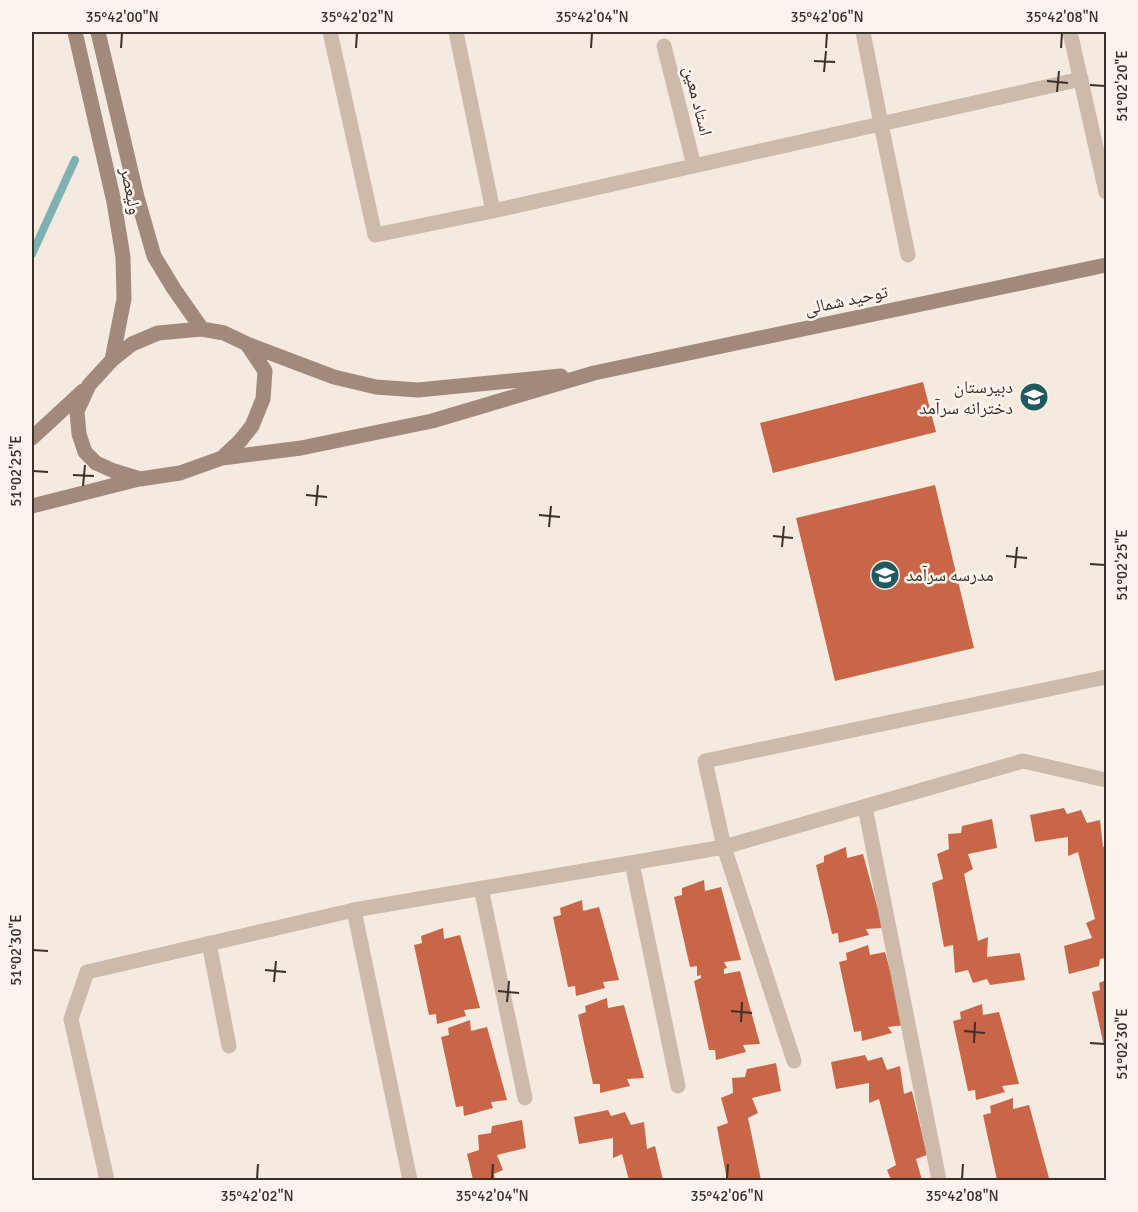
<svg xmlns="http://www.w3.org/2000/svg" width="1138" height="1212" font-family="Signika,'Noto Naskh Arabic',sans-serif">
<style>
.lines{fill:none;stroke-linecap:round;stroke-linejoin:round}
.stream{stroke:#7db1b2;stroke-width:8}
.building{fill:#ca6648}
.street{stroke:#cdbaaa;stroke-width:15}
.secondary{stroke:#a1897b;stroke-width:15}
.ticks{fill:none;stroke:#3a2f2a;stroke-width:2}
.labels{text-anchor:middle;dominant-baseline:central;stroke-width:5;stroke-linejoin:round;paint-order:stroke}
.street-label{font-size:18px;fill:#3a2f2a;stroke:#fbf4ed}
.poi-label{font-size:18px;fill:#3a2f2a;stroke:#fbf4ed;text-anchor:end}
.neatline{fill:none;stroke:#3a2f2a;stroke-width:2}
.ticks-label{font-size:15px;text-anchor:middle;fill:#3a2f2a}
</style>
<rect width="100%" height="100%" fill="#f4eae0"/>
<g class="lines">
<path class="stream" d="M32,254l43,-94"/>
</g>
<path class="building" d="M923,382l13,50 -163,41 -13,-50z
M935,485l39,163 -139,33 -39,-163z
M1064,808l3,6 14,-4 6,13 13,-3 3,27 3,-1v112l-6,1 -1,7 -30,8 -5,-28 28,-8 -6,-15 9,-4 -17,-67 -10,4v-19l-33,5 -5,-27z
M992,819l5,29 -29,6 5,15 -9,5 14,67 10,-4 -1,20 33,-4 5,27 -35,5 -3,-6 -14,4 -5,-13 -13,3 -2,-28 -9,2 -12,-64 11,-4 -6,-25 12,-5 -1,-15 13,-1 1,-7z
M846,847l1,11 16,-4 20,74 -17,1 3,6 -30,8 -1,-10 -6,1 -16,-69 8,-3v-6z
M704,880l1,11 16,-4 20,73 -17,2 3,6 -3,1v5l16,-3 20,73 -17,1 3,7 -30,8 -1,-10h-6l-15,-69 7,-3v-3l-4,1v-10l-7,1 -16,-70 8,-2v-7z
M582,900l1,11 16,-4 20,73 -16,2 2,6 -29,8 -1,-10 -7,1 -15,-70 8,-2 -1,-7z
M443,928l1,11 16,-4 20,73 -16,2 2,6 -29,8 -1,-10 -7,1 -15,-70 8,-2 -1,-7z
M868,945l2,10 15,-3 20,73 -17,2 4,6 -30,8 -1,-10 -7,1 -15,-70 8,-2 -1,-7z
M1106,980v75l-14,-63 8,-2 -1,-7z
M607,998l1,10 16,-3 20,73 -17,1 3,7 -30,7v-9h-7l-15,-69 8,-3 -1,-6z
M982,1004l1,11 16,-3 20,72 -17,2 3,6 -29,8 -1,-10 -7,1 -15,-70 8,-2 -1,-7z
M470,1020l1,11 16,-4 20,73 -16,2 2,6 -29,8 -1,-10 -7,1 -15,-70 8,-2 -1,-7z
M865,1055l3,6 14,-4 5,13 13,-4 4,28 8,-3 15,64 -11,4 6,21h-31l-4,-10 9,-5 -17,-66 -10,4v-20l-33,6 -5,-27z
M776,1063l5,28 -29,7 6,15 -10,5 13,62h-34l-10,-53 11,-4 -7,-25 12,-5 -1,-15 13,-1 2,-8z
M1013,1098v11l16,-4 20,73 -16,2h-36l-14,-65 8,-2 -1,-7z
M608,1110l3,6 14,-4 6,13 13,-3 3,27 8,-3 8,34h-34l-7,-26 -9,4v-20l-34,6 -5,-27z
M522,1120l4,28 -29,7 6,15 -9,4 1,6h-22l-6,-26 12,-4 -1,-15 13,-2 1,-7z"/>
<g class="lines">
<path class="street" d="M330,32l45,203 118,-24
M456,32l37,179 588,-132
M863,32l18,92 27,131
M1070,32l36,160
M664,46l30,120
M865,807l74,373
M632,863l46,223
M481,888l44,210
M209,943l20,103
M794,1061l-70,-214 -19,-86 401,-84
M107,1180l-36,-161 16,-47 267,-62
M410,1180l-56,-270 370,-63 299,-86 83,19"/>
<path class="secondary" d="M75,32l39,170 9,55 1,42 -12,61
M98,32l39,165 17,59 20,33 28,40
M202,329l22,4 23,11 18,27 -2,28 -11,27 -12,15 -18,17 -42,15 -40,6 -26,-8 -18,-8 -11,-11 -6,-18 -2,-23 12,-26 23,-25 20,-16 26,-11z
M247,344l87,33 42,10 42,3 143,-14
M32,438l51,-47
M222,458l79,-10 131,-27 162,-48 512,-108
M32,506l107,-27"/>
</g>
<path class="ticks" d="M121,48l1,-15M356,48l1,-15M591,48l1,-15M826,48l1,-15M1061,48l1,-15M814,61l21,1M824,72l2,-21M1047,81l21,2M1090,85l15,1M1057,92l2,-21M33,471l15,1M73,475l21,1M83,486l2,-21M306,495l21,2M316,506l2,-21M539,515l21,2M549,527l2,-21M773,536l20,2M782,547l2,-21M1006,556l21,2M1090,564l15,1M1015,568l2,-21M33,950l15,1M265,970l21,2M274,982l2,-21M498,991l21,2M507,1002l2,-21M731,1011l21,2M741,1022l1,-20M964,1031l21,2M974,1043l1,-21M1090,1043l15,1M257,1179l1,-15M492,1179l1,-15M727,1179l1,-15M962,1179l1,-15"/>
<defs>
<g id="school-disc" transform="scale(1.5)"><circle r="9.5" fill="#1e5a5e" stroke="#fbf4ed"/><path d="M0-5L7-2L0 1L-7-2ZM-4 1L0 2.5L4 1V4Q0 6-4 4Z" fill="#fff"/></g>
</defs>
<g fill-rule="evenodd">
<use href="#school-disc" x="1034" y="397"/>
<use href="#school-disc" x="885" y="575"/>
</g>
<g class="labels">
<g class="street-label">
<text transform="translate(698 101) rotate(76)">استاد معين</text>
<text transform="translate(131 191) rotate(79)">ولیعصر</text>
<text transform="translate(846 300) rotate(-12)">توحید شمالی</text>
</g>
<g class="poi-label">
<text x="1013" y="387">دبیرستان<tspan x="1013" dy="21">دخترانه سرآمد</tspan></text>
<text x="906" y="575" text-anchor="start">مدرسه سرآمد</text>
</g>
</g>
<rect width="1138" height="1212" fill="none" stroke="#fbf4ed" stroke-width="66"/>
<rect x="33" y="33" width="1072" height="1146" class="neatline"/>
<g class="ticks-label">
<text x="122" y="22">35°42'00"N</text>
<text x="357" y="22">35°42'02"N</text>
<text x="592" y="22">35°42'04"N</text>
<text x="827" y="22">35°42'06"N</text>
<text x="1062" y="22">35°42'08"N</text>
<text transform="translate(1122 86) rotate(-90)" y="5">51°02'20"E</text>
<text transform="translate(16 471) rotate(-90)" y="5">51°02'25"E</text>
<text transform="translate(1122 565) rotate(-90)" y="5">51°02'25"E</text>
<text transform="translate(16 950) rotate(-90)" y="5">51°02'30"E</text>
<text transform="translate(1122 1044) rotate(-90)" y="5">51°02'30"E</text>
<text x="257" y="1201">35°42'02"N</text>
<text x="492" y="1201">35°42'04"N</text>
<text x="727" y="1201">35°42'06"N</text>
<text x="962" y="1201">35°42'08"N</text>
</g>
</svg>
